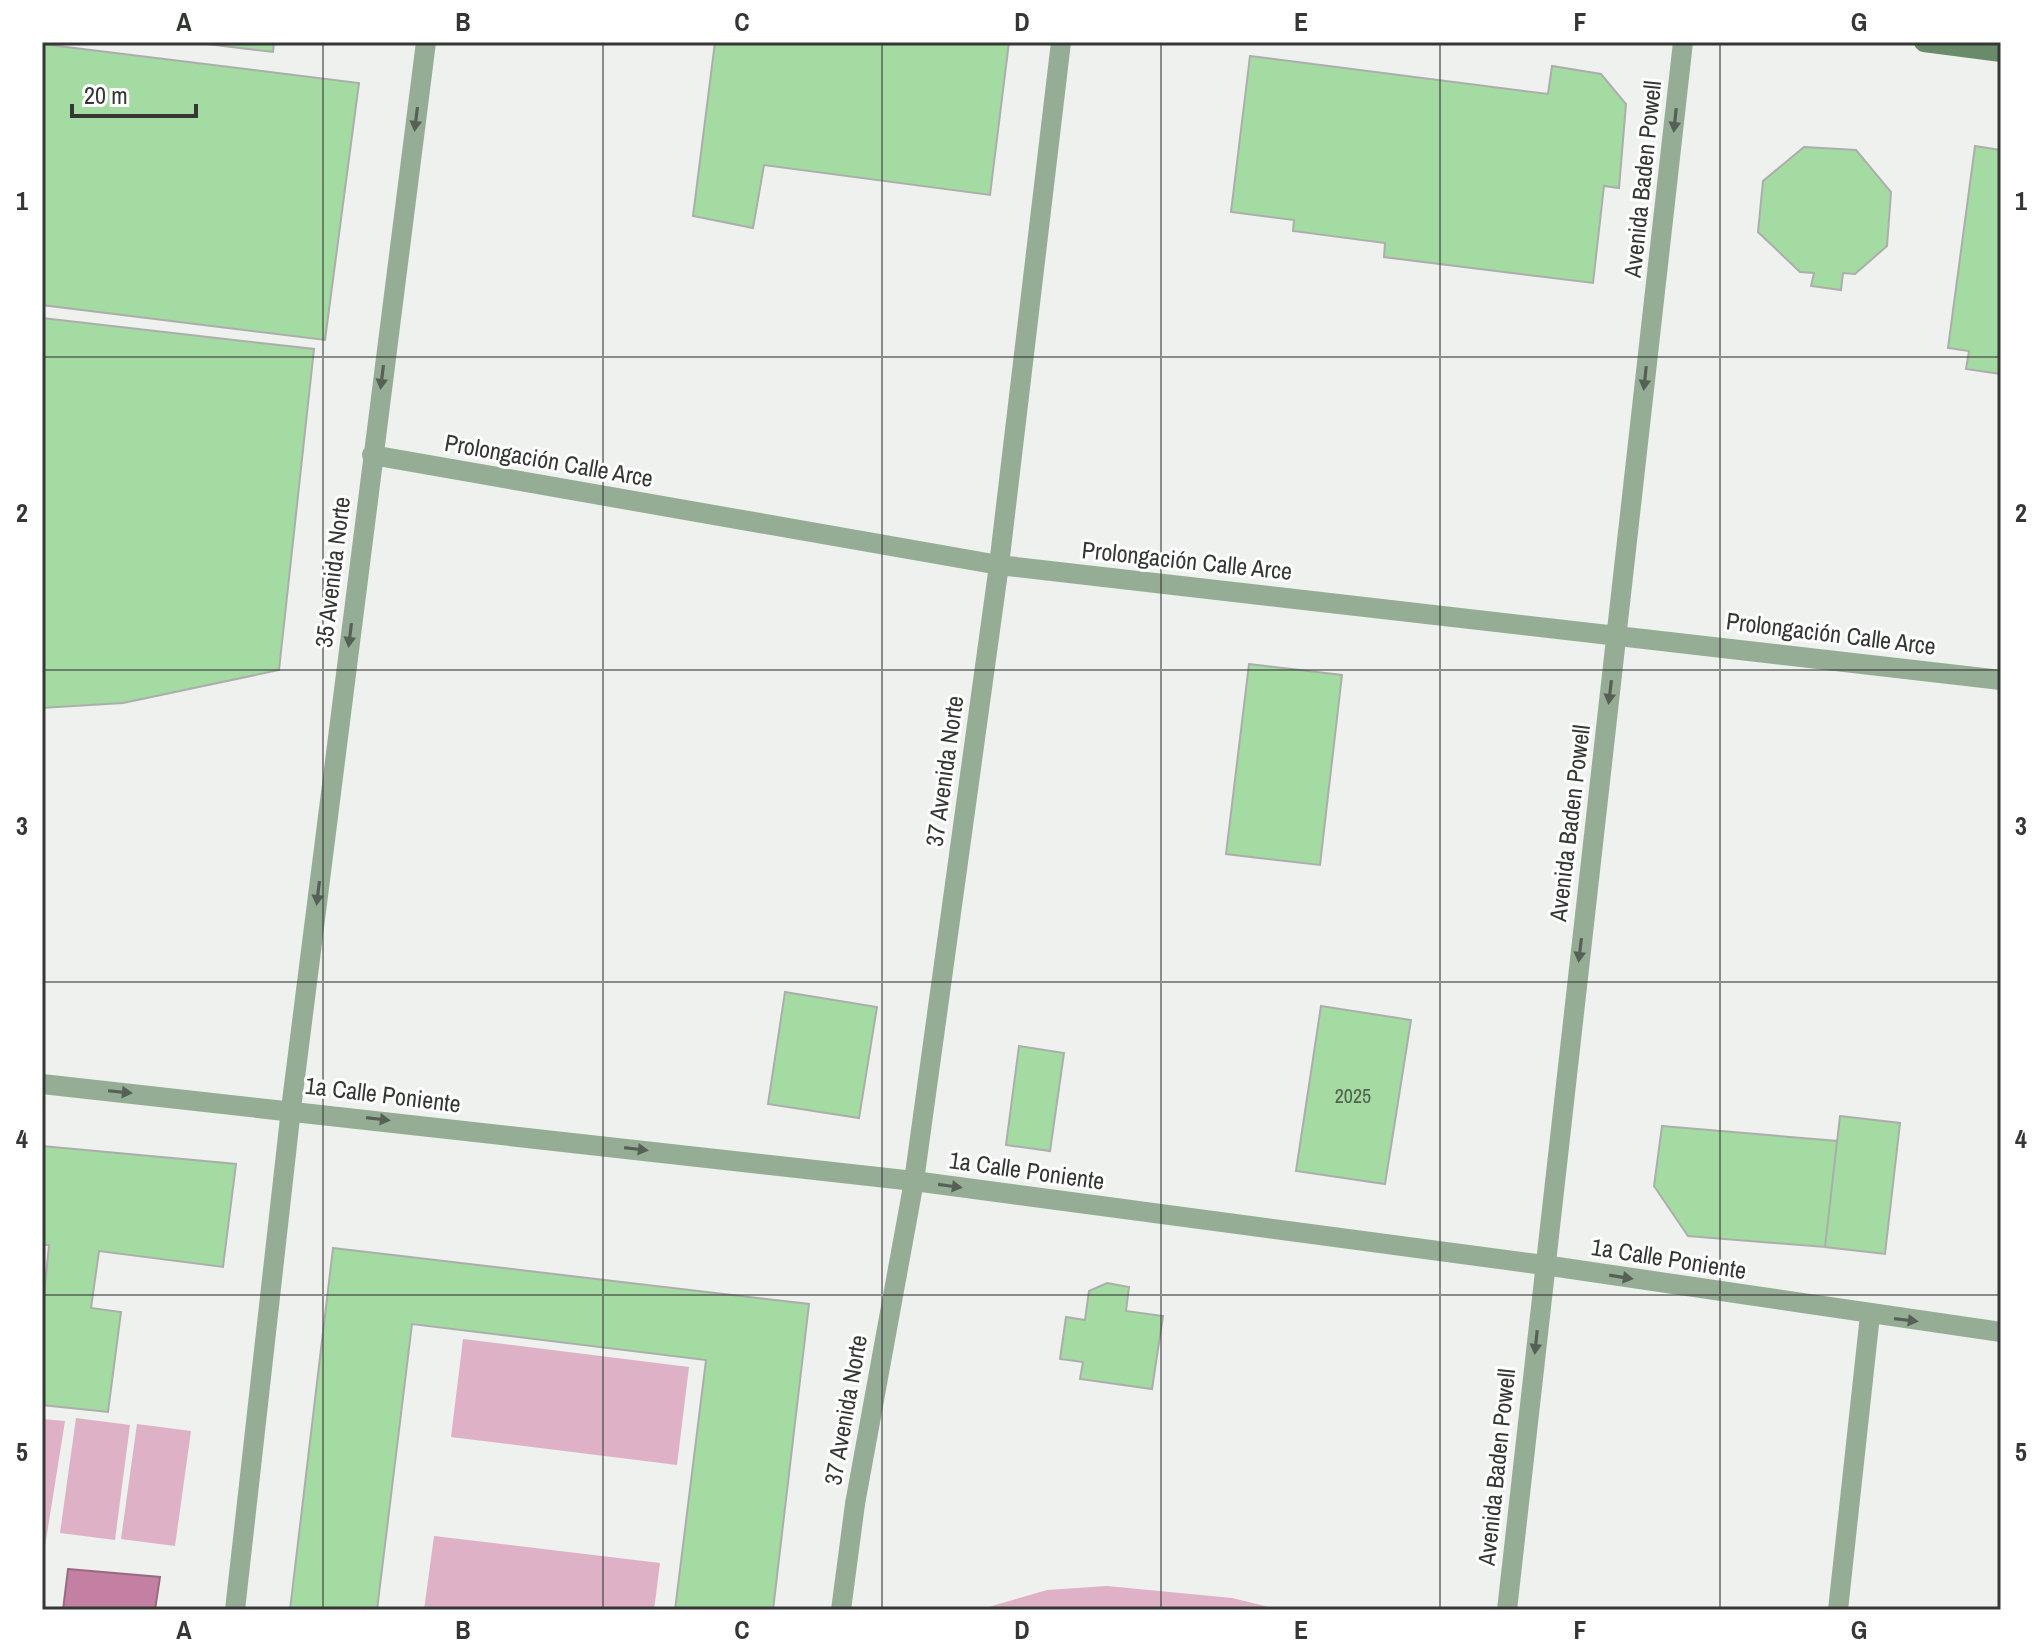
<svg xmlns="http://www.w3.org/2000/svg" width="2043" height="1652" font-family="'Archivo Narrow',sans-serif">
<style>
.green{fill:#deb1c7}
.water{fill:#c480a2;stroke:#996a81;stroke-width:2}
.building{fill:#a4dba3;stroke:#abaeab;stroke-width:2}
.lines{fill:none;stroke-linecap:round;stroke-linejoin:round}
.service{stroke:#95ad95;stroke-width:20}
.minor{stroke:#95ad95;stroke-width:20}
.tertiary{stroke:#95ad95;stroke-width:20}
.secondary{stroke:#698b69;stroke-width:20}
.oneway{fill:#576057}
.grid{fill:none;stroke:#353735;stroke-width:2;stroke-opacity:0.55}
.labels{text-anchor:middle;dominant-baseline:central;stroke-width:6;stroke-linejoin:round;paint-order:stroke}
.number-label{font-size:20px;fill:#516050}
.street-label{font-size:24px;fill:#353735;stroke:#fff}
.neatline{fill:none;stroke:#353735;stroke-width:3}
.grid-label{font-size:26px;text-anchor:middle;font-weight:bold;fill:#353735}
</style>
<rect width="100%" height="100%" fill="#eef1ed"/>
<path class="green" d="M463,1339l226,28 -12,98 -226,-28z
M76,1418l54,7 -15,115 -55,-7z
M42,1419l23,2 -23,144z
M137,1424l54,7 -16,115 -54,-7z
M434,1536l226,27 -6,47h-230z
M1107,1586l125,12 49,12h-303l69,-20z"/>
<path class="water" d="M68,1569l92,8 -5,33h-92z"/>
<path class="building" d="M191,42h83l-1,10z
M715,42h294l-19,153 -226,-30 -11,63 -60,-12z
M42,44l317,39 -34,257 -283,-35z
M1250,56l298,38 4,-28 49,8 25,30 -7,84 -15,-2 -11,97 -209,-26 1,-14 -92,-12 1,-11 -63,-8z
M1975,146l26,4v224l-35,-5 3,-18 -21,-3z
M1804,147l52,3 35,42 -4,54 -32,28 -12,-1 -2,17 -30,-4 3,-13 -14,-1 -42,-40 5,-51z
M42,318l272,31 -35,321 -156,33 -81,5z
M1249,664l93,11 -22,190 -94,-11z
M785,992l92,15 -18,111 -91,-14z
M1321,1006l90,14 -26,164 -89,-13z
M1019,1046l45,7 -14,98 -44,-6z
M1840,1116l60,7 -15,131 -60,-7z
M1662,1126l175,15 -12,106 -137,-11 -34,-50z
M42,1146l194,18 -13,103 -124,-16 -8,57 30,4 -13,100 -66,-7v-90l7,-70h-7z
M333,1248l476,56 -36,306h-98l31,-250 -294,-36 -35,286h-87z
M1107,1283l22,4 -3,24 37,5 -11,73 -72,-10 3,-17 -23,-3 6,-42 19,3 4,-29z"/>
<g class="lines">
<path class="service" d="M235,1610l56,-501
M841,1610l14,-106
M1838,1610l32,-295"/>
<path class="minor" d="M372,455l627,110 1002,115
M291,1109l135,-1067
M855,1504l59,-323 85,-616 62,-523
M1507,1610l176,-1568"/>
<path class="tertiary" d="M42,1084l872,97 630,84 457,67"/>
<path class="secondary" d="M1924,42l77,10"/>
</g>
<defs><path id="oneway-solid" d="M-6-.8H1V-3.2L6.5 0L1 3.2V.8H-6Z" transform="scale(2)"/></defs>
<g class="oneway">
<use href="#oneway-solid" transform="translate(416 119) rotate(97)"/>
<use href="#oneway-solid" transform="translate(1675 120) rotate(96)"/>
<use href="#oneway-solid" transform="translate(382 377) rotate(97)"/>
<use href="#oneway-solid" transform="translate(1645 378) rotate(96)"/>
<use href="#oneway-solid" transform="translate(350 635) rotate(97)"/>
<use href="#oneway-solid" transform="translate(1610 692) rotate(97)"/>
<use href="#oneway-solid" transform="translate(318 893) rotate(97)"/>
<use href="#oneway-solid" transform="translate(1580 950) rotate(97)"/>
<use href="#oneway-solid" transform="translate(120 1092) rotate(6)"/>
<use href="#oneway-solid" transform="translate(378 1119) rotate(7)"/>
<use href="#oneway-solid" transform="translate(636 1149) rotate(7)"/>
<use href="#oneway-solid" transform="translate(950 1186) rotate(8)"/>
<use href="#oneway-solid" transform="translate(1621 1277) rotate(9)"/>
<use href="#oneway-solid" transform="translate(1906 1320) rotate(7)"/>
<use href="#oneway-solid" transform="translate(1536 1342) rotate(96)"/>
</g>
<path class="grid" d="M323,42v1568M603,42v1568M882,42v1568M1161,42v1568M1440,42v1568M1720,42v1568M42,357h1959M42,670h1959M42,982h1959M42,1295h1959"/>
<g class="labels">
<g class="number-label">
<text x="1353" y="1095">2025</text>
</g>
<g class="street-label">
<text transform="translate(1642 179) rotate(-84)">Avenida Baden Powell</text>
<text transform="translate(549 460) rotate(10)">Prolongación Calle Arce</text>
<text transform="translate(1187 560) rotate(6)">Prolongación Calle Arce</text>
<text transform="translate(332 572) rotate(-83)">35 Avenida Norte</text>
<text transform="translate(1831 633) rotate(7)">Prolongación Calle Arce</text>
<text transform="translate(944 771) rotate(-82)">37 Avenida Norte</text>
<text transform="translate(1569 823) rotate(-83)">Avenida Baden Powell</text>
<text transform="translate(383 1094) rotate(7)">1a Calle Poniente</text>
<text transform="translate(1027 1170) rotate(8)">1a Calle Poniente</text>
<text transform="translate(1669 1258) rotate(9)">1a Calle Poniente</text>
<text transform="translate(845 1410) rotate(-80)">37 Avenida Norte</text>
<text transform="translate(1496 1467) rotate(-84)">Avenida Baden Powell</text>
</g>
</g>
<rect width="2043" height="1652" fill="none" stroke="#ffffff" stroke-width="88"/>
<path d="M72 104v12h124v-12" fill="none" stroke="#353735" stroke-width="4"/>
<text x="84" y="104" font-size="24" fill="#353735" stroke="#ffffff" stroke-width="6" paint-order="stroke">20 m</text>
<rect x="44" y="44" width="1955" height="1564" class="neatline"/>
<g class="grid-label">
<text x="184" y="31">A</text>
<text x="463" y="31">B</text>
<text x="742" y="31">C</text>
<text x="1022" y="31">D</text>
<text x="1301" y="31">E</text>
<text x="1580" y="31">F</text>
<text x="1859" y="31">G</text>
<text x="22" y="210">1</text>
<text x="2021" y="210">1</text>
<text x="22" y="522">2</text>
<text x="2021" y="522">2</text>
<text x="22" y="835">3</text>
<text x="2021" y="835">3</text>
<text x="22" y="1148">4</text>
<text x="2021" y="1148">4</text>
<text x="22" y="1461">5</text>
<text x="2021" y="1461">5</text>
<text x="184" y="1639">A</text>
<text x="463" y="1639">B</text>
<text x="742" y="1639">C</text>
<text x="1022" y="1639">D</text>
<text x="1301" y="1639">E</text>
<text x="1580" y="1639">F</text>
<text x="1859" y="1639">G</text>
</g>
</svg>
